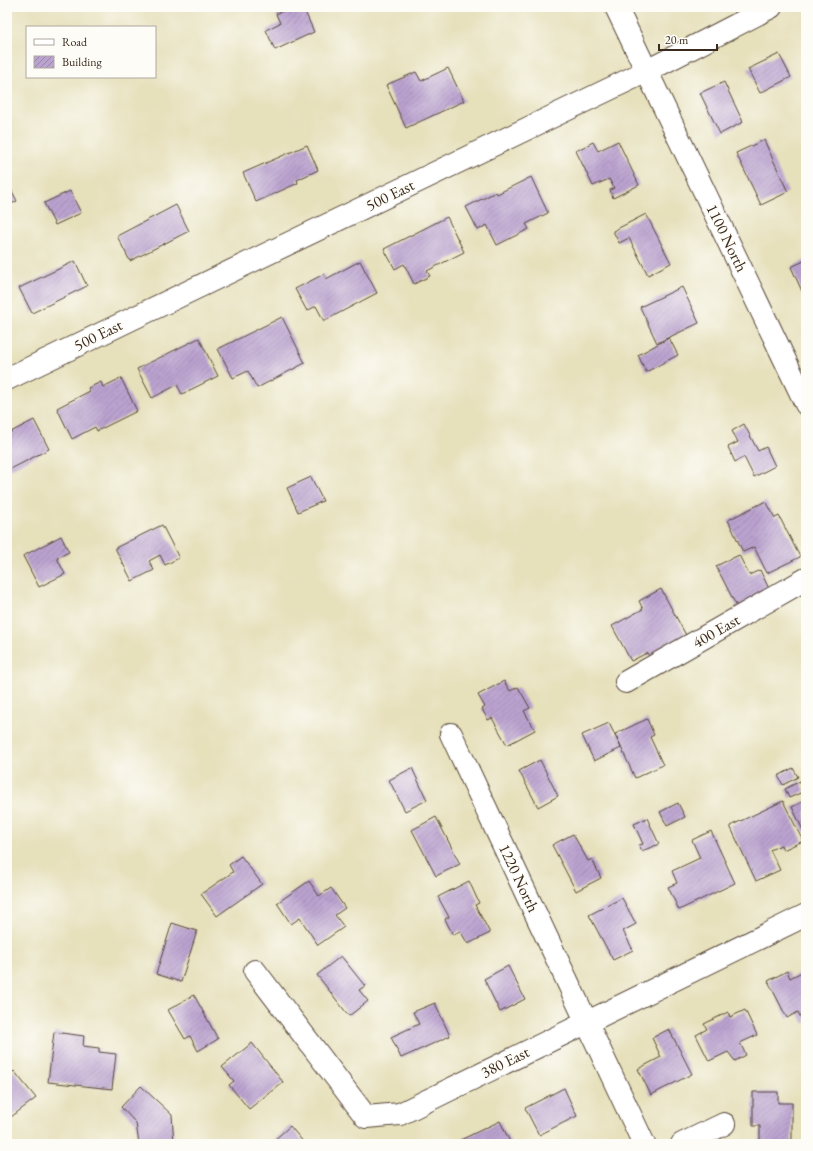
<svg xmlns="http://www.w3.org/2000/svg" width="813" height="1151" font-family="'EB Garamond',serif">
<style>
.building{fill:url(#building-hatch)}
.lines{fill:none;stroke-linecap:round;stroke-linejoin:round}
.minor-casing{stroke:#554536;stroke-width:24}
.minor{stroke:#fff;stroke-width:22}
.labels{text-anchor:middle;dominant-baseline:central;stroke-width:3.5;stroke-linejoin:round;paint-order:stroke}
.street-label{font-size:16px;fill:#3b2a1e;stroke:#fdfcf7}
</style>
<defs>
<pattern id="building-hatch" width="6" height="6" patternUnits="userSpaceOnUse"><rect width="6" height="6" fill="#bba3d0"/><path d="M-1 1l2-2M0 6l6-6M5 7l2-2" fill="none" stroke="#9985a8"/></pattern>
</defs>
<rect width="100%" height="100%" fill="#fdfcf7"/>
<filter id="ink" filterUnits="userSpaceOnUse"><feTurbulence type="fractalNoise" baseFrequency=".025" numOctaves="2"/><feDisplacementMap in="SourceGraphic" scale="8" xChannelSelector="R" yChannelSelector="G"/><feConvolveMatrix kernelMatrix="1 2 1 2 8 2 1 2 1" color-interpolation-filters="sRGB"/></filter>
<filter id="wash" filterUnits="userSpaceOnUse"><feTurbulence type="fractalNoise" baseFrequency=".012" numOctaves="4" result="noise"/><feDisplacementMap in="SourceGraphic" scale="16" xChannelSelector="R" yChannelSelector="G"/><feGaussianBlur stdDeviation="0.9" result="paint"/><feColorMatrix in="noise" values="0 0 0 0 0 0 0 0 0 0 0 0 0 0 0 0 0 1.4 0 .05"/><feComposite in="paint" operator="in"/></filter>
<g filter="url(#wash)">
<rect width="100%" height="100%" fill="#e6e0bb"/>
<g id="blocks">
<path class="building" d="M291,7h12l11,25 -39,18 -9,-20 14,-7 -4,-9z
M779,54l12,23 -31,16 -12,-24z
M448,68l16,33 -58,27 -20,-43 30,-13 5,9z
M724,82l19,40 -23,12 -20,-41z
M764,140l24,52 -27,13 -25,-52z
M618,141l21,44 -26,13 -3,-8 4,-2 -5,-9 -16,7 -17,-35 17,-9 5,9z
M307,145l11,25 -21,10 1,3 -42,19 -13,-29z
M531,177l17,36 -22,11 3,5 -32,16 -10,-20 -9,5 -12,-23 30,-15 1,2z
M7,181l10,20 -10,5z
M70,191l11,22 -26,12 -11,-22z
M176,205l13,26 -59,30 -13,-25z
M646,214l25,49 -23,12 -19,-37 -10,5 -6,-12z
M447,217l17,35 -37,19 3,5 -16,8 -10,-20 -9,5 -11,-20z
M806,260v40l-15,-33z
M75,261l12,25 -55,27 -13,-25z
M360,261l17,32 -53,28 -8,-15 -9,5 -12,-22 29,-15 2,5z
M682,287l17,36 -42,20 -17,-36z
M282,317l23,46 -48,25 -9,-17 -15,7 -15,-29z
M199,338l19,38 -36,18 -5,-9 -25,13 -15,-29z
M669,338l9,17 -32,17 -8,-17z
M121,378l16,33 -40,20 -2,-4 -23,12 -15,-31 33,-17 -2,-3 13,-6 2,5z
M34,420l15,29 -42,22v-37z
M744,424l14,27 8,-4 9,19 -21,11 -10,-20 -9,5 -7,-15 10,-5 -6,-11z
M311,477l12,24 -25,11 -11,-24z
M766,501l9,17 4,-2 21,41 -33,16 -13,-26 -11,5 -15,-32z
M162,525l17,33 -14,7 -5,-10 -11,6 5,9 -22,11 -17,-33z
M61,536l8,16 -12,6 8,16 -26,13 -16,-31z
M739,555l10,20 11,-5 11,23 -33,16 -22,-43z
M661,589l26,48 -37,20 -3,-4 -16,8 -19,-35 31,-17 -4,-8z
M504,681l6,10 8,-4 12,21 -6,3 11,19 -28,15 -15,-27 -4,2 -6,-11 3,-2 -7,-12z
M647,719l7,16 -4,2 13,28 -28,13 -20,-44z
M609,723l12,25 -27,13 -12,-26z
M540,760l18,36 -20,11 -19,-36z
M412,768l15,32 -22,11 -16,-31z
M793,768l5,9 -15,8 -5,-9z
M800,781l5,10 -16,7 -4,-9z
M806,800v31l-2,1 -12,-25z
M783,801l20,40 -20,9 -2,-5 -11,5 10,20 -24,11 -26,-55z
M678,803l7,14 -18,9 -7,-14z
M436,817l24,47 -24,12 -24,-46z
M647,818l12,26 -17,7 -3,-6 4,-1 -9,-20z
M711,831l24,52 -56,27 -11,-23 9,-4 -5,-12 28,-13 -8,-18z
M573,834l15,27 4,-2 9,19 -25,13 -24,-46z
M241,856l21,28 -45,32 -16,-22 32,-22 -4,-7z
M309,881l10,15 12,-8 14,20 -10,7 9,12 -26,18 -18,-27 -9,6 -14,-21z
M469,881l10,22 -4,2 15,28 -22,11 -8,-13 -7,4 -8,-16 4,-2 -11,-20z
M622,898l14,26 -13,7 10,19 -20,10 -24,-45z
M172,923l25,8 -16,51 -25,-8z
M341,956l24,30 -6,4 9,11 -19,15 -32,-41z
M508,966l17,33 -25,13 -16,-33z
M787,971l3,7 12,-6 3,6h1v44l-2,2 -6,-12 -11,6 -19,-37z
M194,995l24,44 -20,12 -8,-15 -5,3 -17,-29z
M435,1003l15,33 -49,22 -10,-21 28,-13 -6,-12z
M745,1010l12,25 -17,8 6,12 -11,6 -7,-9 -19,9 -13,-26 11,-6 -3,-5 24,-12 2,5z
M669,1029l23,45 -41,21 -13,-26 23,-12 -9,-19z
M54,1032l30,4 -1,10 16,2v4l17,2 -4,35 -64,-7z
M252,1043l31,39 -34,27 -20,-24 5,-4 -12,-14z
M14,1071l22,27 -29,22v-43z
M141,1086l31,29 2,29h-35l-3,-21 -15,-16z
M564,1088l13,28 -38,19 -14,-27z
M753,1092h25v11h14v41h-32v-18h-7z
M500,1121l11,23h-59z
M290,1126l15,18h-31l-2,-2z"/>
</g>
</g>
<g filter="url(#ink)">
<use href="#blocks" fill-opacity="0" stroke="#554536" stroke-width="1"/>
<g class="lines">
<g class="minor-casing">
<path id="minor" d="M616,7l190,397
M7,379l640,-308 124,-64
M626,682l180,-103
M451,734l193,410
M255,971l111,146 34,-3 406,-199
M682,1144l42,-20"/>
</g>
<use href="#minor" class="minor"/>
</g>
</g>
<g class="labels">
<g class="street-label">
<text transform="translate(390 195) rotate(-26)">500 East</text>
<text transform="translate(727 238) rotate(64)">1100 North</text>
<text transform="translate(98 335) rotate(-26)">500 East</text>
<text transform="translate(716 631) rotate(-30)">400 East</text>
<text transform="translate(519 878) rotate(65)">1220 North</text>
<text transform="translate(505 1062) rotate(-26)">380 East</text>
</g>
</g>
<rect width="813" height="1151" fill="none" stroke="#fdfcf7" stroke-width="24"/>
<rect x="26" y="26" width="130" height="52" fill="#fdfcf7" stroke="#afa8a0"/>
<rect x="34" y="39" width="20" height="6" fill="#ffffff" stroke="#afa8a0"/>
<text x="62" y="46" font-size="12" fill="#3b2a1e">Road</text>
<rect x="34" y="56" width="20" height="12" fill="url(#building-hatch)" stroke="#afa8a0"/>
<text x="62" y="66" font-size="12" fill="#3b2a1e">Building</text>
<path d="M659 44v6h58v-6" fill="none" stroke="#3b2a1e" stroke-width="2"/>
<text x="665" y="44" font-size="12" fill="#3b2a1e" stroke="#fdfcf7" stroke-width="3" paint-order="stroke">20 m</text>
</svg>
